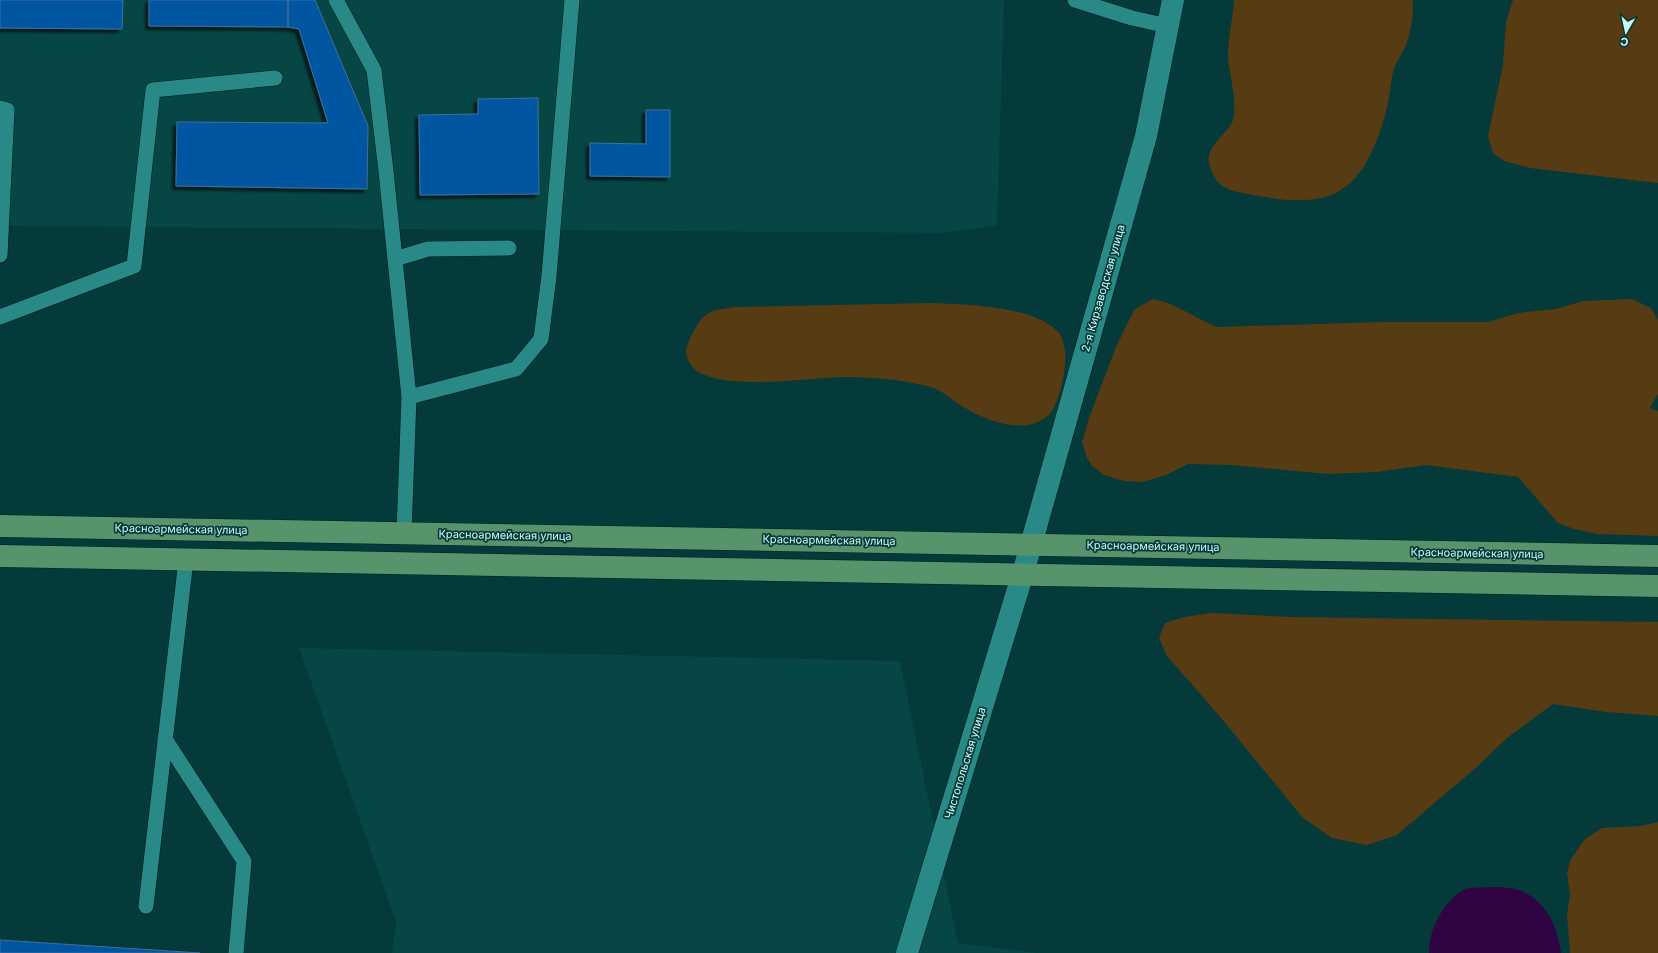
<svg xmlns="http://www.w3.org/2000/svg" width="1658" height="953" font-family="Inter,sans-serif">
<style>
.built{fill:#064645}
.green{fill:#573b12}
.water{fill:#300342}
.building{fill:#0256a0;stroke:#456d9b;filter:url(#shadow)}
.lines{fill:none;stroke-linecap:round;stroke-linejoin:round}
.service-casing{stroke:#021f1e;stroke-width:16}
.minor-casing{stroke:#021f1e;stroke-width:23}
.primary-casing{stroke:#021f1e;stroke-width:23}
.service{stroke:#298987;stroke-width:15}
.minor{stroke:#298987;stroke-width:22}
.primary{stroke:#57946c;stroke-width:22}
.labels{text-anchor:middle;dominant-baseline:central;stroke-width:3.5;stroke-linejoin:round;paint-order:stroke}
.street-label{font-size:11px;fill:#cff9f7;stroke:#043a39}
</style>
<defs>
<filter id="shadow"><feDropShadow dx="-3.5" dy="3.5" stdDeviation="1" flood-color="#0009"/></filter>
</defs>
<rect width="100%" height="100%" fill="#043a39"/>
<path class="built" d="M0,0h1004l-7,225 -53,8 -944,-7z
M299,648l601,13 58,282 79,10h-645l4,-31z"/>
<path class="green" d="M1234,0h179c0,14 -1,28 -6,42 -3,10 -11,19 -14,30 -3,15 -4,32 -9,47 -23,77 -55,91 -131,76 -24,-5 -37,-5 -44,-32 -4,-16 21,-32 24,-43 5,-21 -5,-46 -5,-69 1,-18 5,-34 6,-51z
M1513,0h145v183l-128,-15 -26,-7 -11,-8 -5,-17 15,-71 3,-43z
M1153,299c23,4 42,19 64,28l166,-5h105l30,-9 38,-4 27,-8 49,-2 19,9 7,12v74l-8,14 8,3v125l-61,-2 -23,-5 -16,-6 -40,-46 -92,-12 -49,7 -49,2 -97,-9 -43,-1 -22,11 -23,7 -19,-1 -20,-6 -12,-9 -5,-8 -5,-16 7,-24 27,-71 10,-21 9,-17z
M930,303c34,1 101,3 126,27 6,5 8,13 9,21 2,16 -5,51 -15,63 -4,4 -16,10 -21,11 -21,3 -45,-6 -62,-16 -10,-5 -19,-14 -29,-19 -9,-5 -32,-8 -43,-10 -17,-2 -35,-3 -52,-3 -36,1 -116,14 -146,-6 -6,-4 -11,-13 -11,-20 2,-10 11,-30 20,-36 7,-6 20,-6 29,-8z
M1211,613l79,4 368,5v94l-52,-4 -53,-8 -46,34 -28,27 -82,70 -30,10 -35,-7 -30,-21 -80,-98 -55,-63 -8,-18 6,-15 19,-6z
M1658,822v131h-88l-3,-39 3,-19 -3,-22 4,-14 14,-20 17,-11 39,-2z"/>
<path class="water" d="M1468,888c13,0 28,-2 41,0 33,4 49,36 52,65h-132c-1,-23 17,-57 39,-65z"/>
<path class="building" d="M0,0h123l-1,29 -122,-1z
M149,0h139v27l-139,-1z
M288,0h27l53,126 -1,63 -191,-3 1,-64 151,1 -29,-94 -11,-2z
M538,98l1,96 -119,1 -1,-80 59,-1v-15z
M646,110h24v67l-80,-1v-33l56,1z
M0,940l200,13h-200z"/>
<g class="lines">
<g class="service-casing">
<path id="service" d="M336,0l38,70 12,101 23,226 -5,136
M1075,0l57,18 36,8
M0,108l7,2 -7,145
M395,259l33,-10 81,-1
M0,317l134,-51 19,-176 122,-12
M409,397l107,-28 25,-30 8,-63 23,-276
M165,739l79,122 -8,92
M146,906l40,-346"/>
</g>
<g class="minor-casing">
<path id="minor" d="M907,953l116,-380 123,-437 27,-136"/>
</g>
<g class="primary-casing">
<path id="primary" d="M0,526l1658,30
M0,556l1658,30"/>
</g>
<use href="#service" class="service"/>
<use href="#minor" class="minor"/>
<use href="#primary" class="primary"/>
</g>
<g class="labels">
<g class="street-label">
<text transform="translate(1103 288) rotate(-74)">2-я Кирзаводская улица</text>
<text transform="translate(181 529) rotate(1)">Красноармейская улица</text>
<text transform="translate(505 535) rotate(1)">Красноармейская улица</text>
<text transform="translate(829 540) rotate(1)">Красноармейская улица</text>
<text transform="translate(1153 546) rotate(1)">Красноармейская улица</text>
<text transform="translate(1477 553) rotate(1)">Красноармейская улица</text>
<text transform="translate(965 763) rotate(-73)">Чистопольская улица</text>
</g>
</g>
<g transform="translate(1626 32) rotate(189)" stroke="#043a39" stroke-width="3" paint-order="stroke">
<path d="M0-3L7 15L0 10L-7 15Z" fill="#cff9f7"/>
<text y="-6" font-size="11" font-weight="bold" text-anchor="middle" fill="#cff9f7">С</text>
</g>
</svg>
